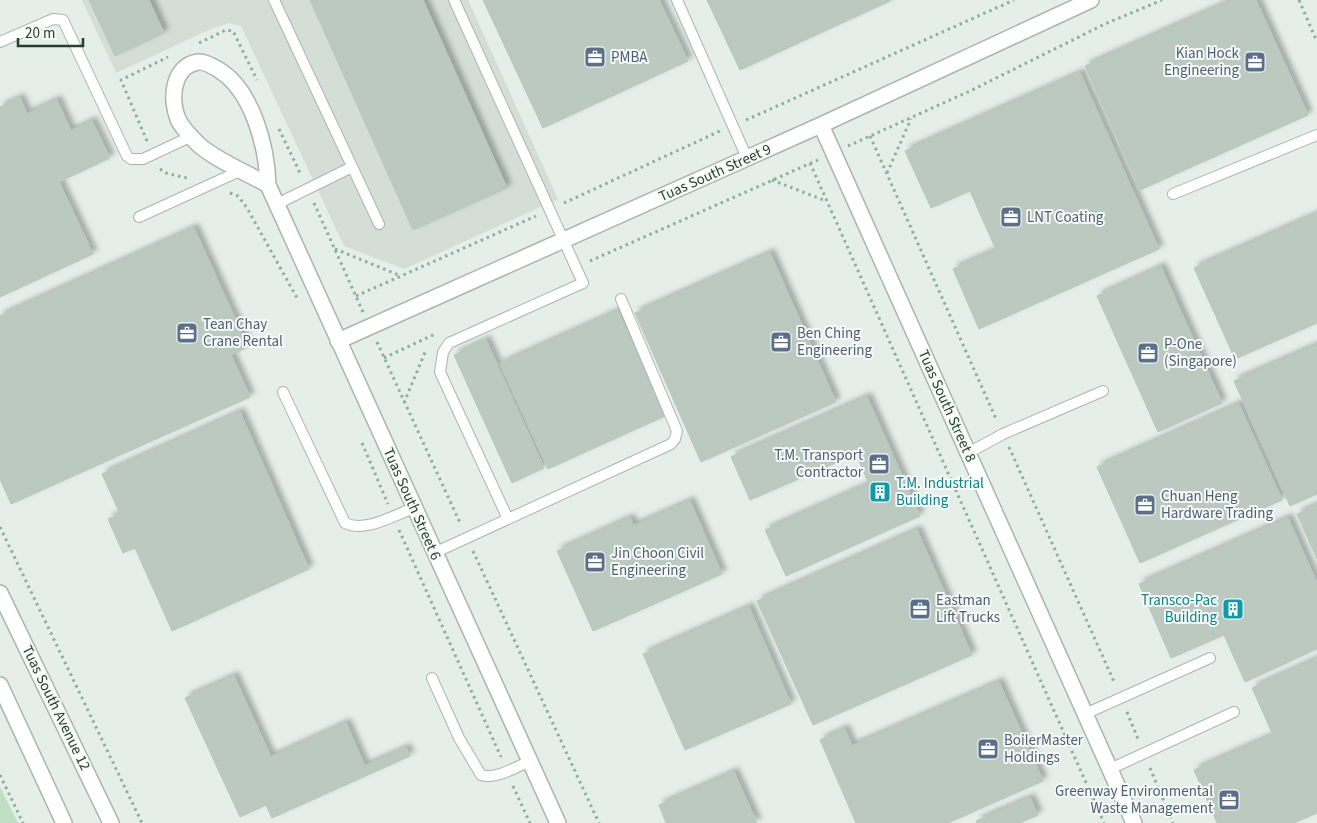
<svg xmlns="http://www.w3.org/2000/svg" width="1317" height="823" font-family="'Source Sans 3',sans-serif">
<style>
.built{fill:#d4ded7}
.green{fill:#c0dec3}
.building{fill:#bbc9c1;stroke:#b8c7bf;filter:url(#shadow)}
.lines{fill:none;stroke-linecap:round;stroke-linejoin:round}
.service-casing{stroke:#a8b6af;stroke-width:12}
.minor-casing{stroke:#a8b6af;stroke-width:18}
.path{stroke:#87b09d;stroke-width:3;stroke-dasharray:2.5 4;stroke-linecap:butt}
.service{stroke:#fff;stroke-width:10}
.minor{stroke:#fff;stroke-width:15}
.labels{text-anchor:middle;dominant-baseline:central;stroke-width:4;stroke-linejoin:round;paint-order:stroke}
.service-label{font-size:15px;fill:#4e5e75;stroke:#f6faf7;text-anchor:start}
.street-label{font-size:15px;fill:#253f34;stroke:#f6faf7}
.culture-label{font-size:15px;fill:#0d838f;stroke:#f6faf7;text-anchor:start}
</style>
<defs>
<filter id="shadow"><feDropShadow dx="4.5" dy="-4.5" stdDeviation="2.5" flood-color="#0004"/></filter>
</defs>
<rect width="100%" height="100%" fill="#e5eee9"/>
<path class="built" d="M82,0h386l90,199 -154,70 -60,-23 -103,-220 -12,-3 -18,6 -95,44z"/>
<path class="green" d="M0,787l18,36h-18z"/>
<path class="building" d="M89,0h60l15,33 -49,23z
M310,0h113l84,188 -94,42z
M483,0h176l29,61 -145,67z
M707,0h183v1l-150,69z
M1233,0h23l52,115 -168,75 -55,-124z
M1080,73l79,176 -180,80 -26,-60 43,-19 -26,-59 -39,17 -26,-57z
M20,98l7,16 30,-14 14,31 21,-10 18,37 -51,24 34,72 -93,43v-190z
M1317,214v109l-82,36 -41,-91z
M194,228l54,119 -17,8 19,42 -239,107 -11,-25v-163z
M770,253l66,149 -135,60 -66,-149z
M1161,267l61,136 -64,29 -61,-136z
M618,311l47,105 -117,53 -48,-105z
M486,340l58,128 -32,15 -58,-128z
M1317,345v149l-27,12 -56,-125z
M867,397l53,119 -134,60 -21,-46 104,-46 -13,-30 -106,46 -19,-43z
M1239,404l43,96 -142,63 -43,-96z
M240,412l69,157 -137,62 -37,-83 -12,5 -15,-34 12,-5 -18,-40z
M690,501l32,73 -56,25 -33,-73z
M1317,505v54l-20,-45z
M630,518l36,81 -73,32 -36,-80z
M1288,518l29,65v66l-72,33 -21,-47 -53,23 -32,-74z
M917,530l55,125 -159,70 -56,-124z
M749,607l42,97 -106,46 -42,-96z
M1317,659v154l-23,10h-77l-23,-53 79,-35 -21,-47z
M234,676l37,81 75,-34 19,43 41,-18 4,8 -138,62 -6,-13 -26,12 -55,-119z
M999,682l44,99 -95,42h-92l-36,-83 25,-11 7,17z
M734,772l23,51h-91l-7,-18z
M1030,798l8,17 -18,8h-43l-1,-2z"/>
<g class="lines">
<g class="service-casing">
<path id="service" d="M274,0l105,224
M454,0l129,283 -134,60 -6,9 -3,20 68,147
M677,0l70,158
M0,42l53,-23 10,1 64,136 4,3h12l49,-23
M1173,194l144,-59
M277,204l75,-37
M139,217l103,-47
M283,392l62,131c20,10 49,-8 69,-15
M968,453l35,-19 100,-43
M434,553l237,-109 4,-5 2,-8 -56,-132
M432,678l27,60 22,37c14,5 35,-8 49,-14
M1085,714l125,-56
M1110,769l124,-57"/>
</g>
<g class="minor-casing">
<path id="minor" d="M821,125l313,698
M268,185c-22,-13 -49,-23 -69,-40 -6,-6 -18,-18 -21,-26 -8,-19 -6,-53 20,-57 7,-1 16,5 21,8 34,21 48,78 49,115l290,638
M338,341l483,-216 270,-125
M0,593l111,230
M0,685l64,138"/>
</g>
<path class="path" d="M1299,0l18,42
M199,43l27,-13 7,1 24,49
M746,120l268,-120
M279,129l22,46
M870,136l127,285
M147,141l-26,-61 47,-23
M848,146l122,-55 135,-67 57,-24
M810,163l294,660
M160,169l6,4 21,5
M887,173l24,-54
M772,180l54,21
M230,193l8,3 9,12 50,90
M314,203l49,109
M564,203l156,-72
M335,249l66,27
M590,261l228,-101
M356,296l180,-80
M377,342l84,183
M384,358l51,-24
M404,403l22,-53
M362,443l26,61
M1009,447l106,237
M0,527l142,296
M399,530l102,227
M473,551l126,272
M1127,712l11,27
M1150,768l23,55
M0,775l23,48
M513,786l17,37"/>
<use href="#service" class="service"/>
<use href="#minor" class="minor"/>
</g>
<defs>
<g id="office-square" transform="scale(1.125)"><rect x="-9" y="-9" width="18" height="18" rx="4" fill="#5c6f8a" stroke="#f6faf7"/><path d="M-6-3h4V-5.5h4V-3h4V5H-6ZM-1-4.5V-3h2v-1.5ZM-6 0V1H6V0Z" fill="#fff"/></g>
<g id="building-square" transform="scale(1.125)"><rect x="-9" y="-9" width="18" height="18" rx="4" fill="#0f9aa8" stroke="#f6faf7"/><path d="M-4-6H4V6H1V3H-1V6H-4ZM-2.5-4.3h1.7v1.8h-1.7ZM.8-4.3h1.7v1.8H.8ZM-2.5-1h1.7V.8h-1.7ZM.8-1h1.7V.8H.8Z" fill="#fff"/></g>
</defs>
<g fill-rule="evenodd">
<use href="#office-square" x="595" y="57"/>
<use href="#office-square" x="1255" y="62"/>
<use href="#office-square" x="1011" y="217"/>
<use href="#office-square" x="187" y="333"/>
<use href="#office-square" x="781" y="342"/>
<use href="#office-square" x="1148" y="353"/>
<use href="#office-square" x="879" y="464"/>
<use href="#building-square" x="880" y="492"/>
<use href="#office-square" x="1145" y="505"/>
<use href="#office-square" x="595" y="562"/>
<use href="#office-square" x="920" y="609"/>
<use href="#building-square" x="1233" y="609"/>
<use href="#office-square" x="988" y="749"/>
<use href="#office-square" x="1229" y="800"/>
</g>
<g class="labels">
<g class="service-label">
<text x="1239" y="53" text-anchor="end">Kian Hock<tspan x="1239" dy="17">Engineering</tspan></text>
<text x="611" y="57">PMBA</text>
<text x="1027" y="217">LNT Coating</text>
<text x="203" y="324">Tean Chay<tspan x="203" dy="17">Crane Rental</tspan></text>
<text x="797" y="333">Ben Ching<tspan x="797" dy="17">Engineering</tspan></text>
<text x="1164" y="344">P-One<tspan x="1164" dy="17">(Singapore)</tspan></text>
<text x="863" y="455" text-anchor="end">T.M. Transport<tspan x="863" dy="17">Contractor</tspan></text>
<text x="1161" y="496">Chuan Heng<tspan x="1161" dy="17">Hardware Trading</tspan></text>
<text x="611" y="553">Jin Choon Civil<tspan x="611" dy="17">Engineering</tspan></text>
<text x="936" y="600">Eastman<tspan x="936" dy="17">Lift Trucks</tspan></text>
<text x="1004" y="740">BoilerMaster<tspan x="1004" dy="17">Holdings</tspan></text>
<text x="1213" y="791" text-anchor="end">Greenway Environmental<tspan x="1213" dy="17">Waste Management</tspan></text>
</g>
<g class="street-label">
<text transform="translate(715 173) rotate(-24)">Tuas South Street 9</text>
<text transform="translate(947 406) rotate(66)">Tuas South Street 8</text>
<text transform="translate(412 504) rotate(66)">Tuas South Street 6</text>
<text transform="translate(56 708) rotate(64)">Tuas South Avenue 12</text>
</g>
<g class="culture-label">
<text x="896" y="483">T.M. Industrial<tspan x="896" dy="17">Building</tspan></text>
<text x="1217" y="600" text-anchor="end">Transco-Pac<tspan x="1217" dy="17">Building</tspan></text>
</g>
</g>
<path d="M18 38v8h65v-8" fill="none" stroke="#253f34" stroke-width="2.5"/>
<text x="25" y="38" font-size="15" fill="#253f34" stroke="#f6faf7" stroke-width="4" paint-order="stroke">20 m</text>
</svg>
